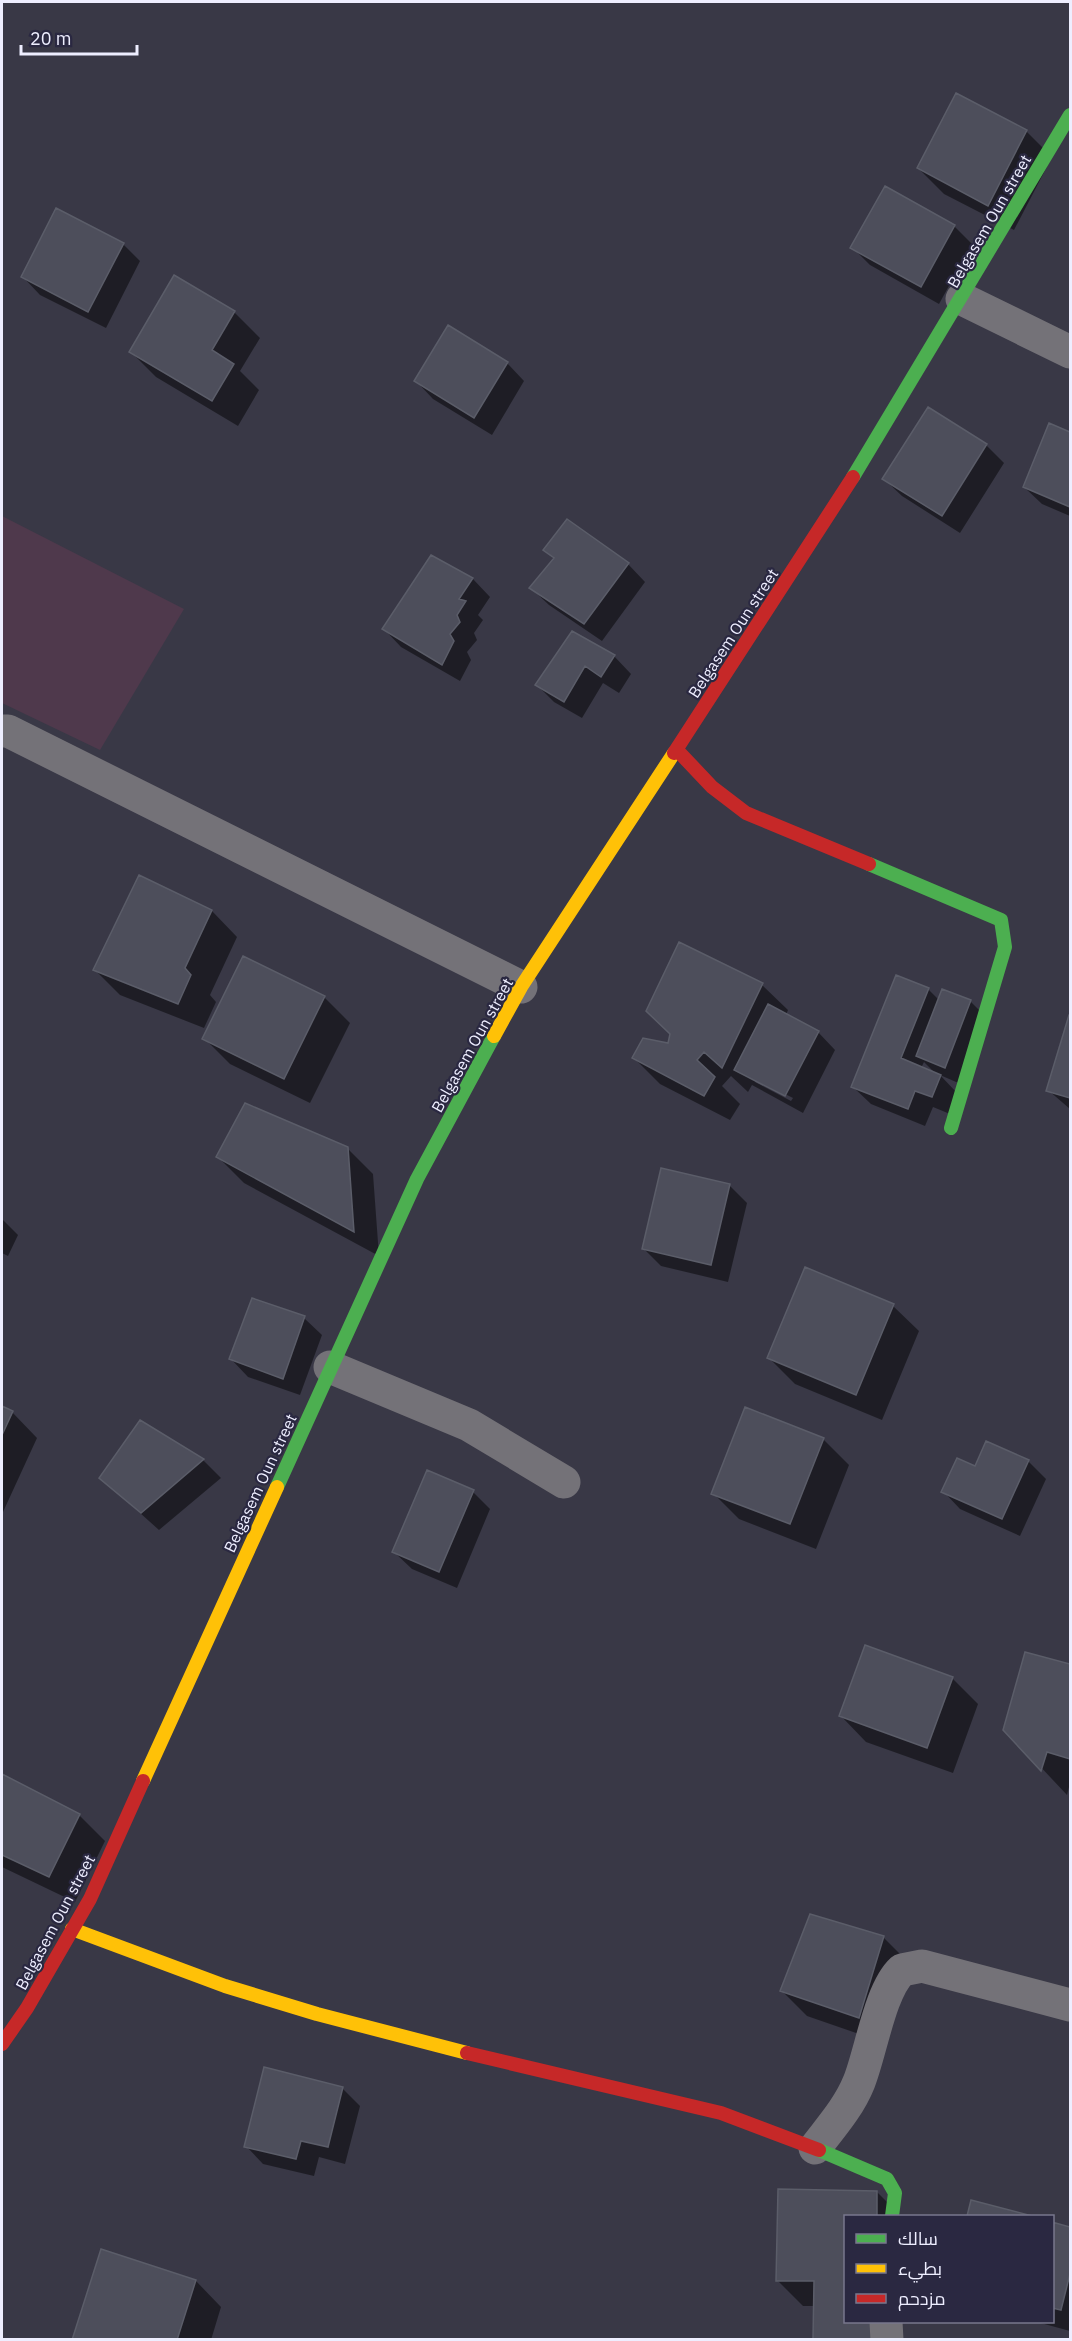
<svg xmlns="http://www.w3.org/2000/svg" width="1072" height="2341" font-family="'IBM Plex Sans',Cairo,sans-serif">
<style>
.green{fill:#4f394c}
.shadow{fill:#0007;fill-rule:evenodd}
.building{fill:#4d4e5b;stroke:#5b5d69;stroke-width:1.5}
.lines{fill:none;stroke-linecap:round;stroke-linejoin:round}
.street{stroke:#747278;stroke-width:33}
.fast{stroke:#4caf50;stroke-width:14}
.slow{stroke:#ffc107;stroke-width:14}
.jam{stroke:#c62828;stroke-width:14}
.labels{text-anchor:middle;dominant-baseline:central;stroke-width:4.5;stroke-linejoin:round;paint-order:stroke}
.street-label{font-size:16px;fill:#eef;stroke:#2a2841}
</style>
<rect width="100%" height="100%" fill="#393846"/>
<path class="green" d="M2,516l182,93 -84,141 -98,-47z"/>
<path class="shadow" d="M957,95l70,37 25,25 -38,73 -70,-36 -26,-26z
M954,226l18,18 -33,60 -69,-39 -18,-18z
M123,244l17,17 -34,67 -66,-33 -17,-18z
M234,312l26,26 -20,33 19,19 -21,36 -82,-49 -25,-25z
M507,363l17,18 -32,54 -59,-36 -17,-18z
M1050,425l20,9v82l-28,-12 -18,-17z
M986,445l18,18 -44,70 -58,-37 -18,-17z
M545,550l83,14 17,18 -43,59 -53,-36 -18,-17 24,-28z
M432,557l41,22 17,18 -12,18 5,5 -9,13 3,7 -10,12 4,8 -11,21 -59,-34 -17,-18z
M572,633l42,23 17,18 -12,19 -16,-10 -21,35 -28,-16 -17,-17z
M139,877l73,34 25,26 -27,58 6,7 -12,26 -84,-33 -25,-25z
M680,944l82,41 26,25 -2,5 32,17 17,18 -32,63 -51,-28 -4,7 -17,-16 -9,10 18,18 -10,16 -70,-36 -26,-26 35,-13zM755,1079l38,19 -2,3 -36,-19z
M928,989l11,11 31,1 18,18 -25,66 -23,-10 18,19 -8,20 -17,-7 -8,19 -54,-22 -18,-17zM924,1062l12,12 -15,-6z
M324,997l26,26 -40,80 -80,-39 -26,-26z
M1070,1017v92l-22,-19z
M347,1148l26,26 6,82 -135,-73 -26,-26z
M729,1185l18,18 -19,79 -67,-16 -18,-18z
M2,1219l16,16 -10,21 -6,-3z
M893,1306l26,25 -37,89 -87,-36 -26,-26z
M304,1318l18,17 -22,60 -52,-18 -17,-18z
M2,1408l10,4 25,26 -34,74z
M140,1422l63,38 18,18 -62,52 -58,-52z
M823,1439l26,26 -33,84 -77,-30 -26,-26z
M1028,1461l18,18 -26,57 -60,-27 -17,-18 33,-23z
M473,1492l17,17 -33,79 -45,-19 -18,-17z
M1026,1653l44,13v117l-3,12 -62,-66z
M952,1678l26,26 -25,69 -87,-31 -25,-26z
M2,1776l77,39 26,26 -30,61 -73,-35z
M883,1937l26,26 -24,80 -78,-27 -25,-25z
M342,2088l18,18 -15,58 -26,-7 -5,19 -51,-12 -17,-18z
M779,2191l98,1 24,24h-55v106h55l-1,18 -85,-1v-33h-12l-26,-26z
M972,2202l54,14h-58z
M1052,2224l18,4v103l-33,-9h15z
M196,2281l25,26 -10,33h-137z"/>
<path class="building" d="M956,93l71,37 -39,76 -71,-38z
M885,186l70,39 -34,62 -71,-39z
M56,208l68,35 -36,69 -67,-35z
M174,275l61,36 -23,39 22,14 -22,37 -83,-49z
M448,325l60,37 -34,56 -60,-37z
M928,407l59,37 -45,72 -60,-37z
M1049,423l21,9v75l-47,-20z
M567,519l62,44 -45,61 -55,-36 25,-30 -11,-8z
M431,555l42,23 -14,21 7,2 -9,14 3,7 -10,12 4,7 -12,24 -60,-36z
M572,631l43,24 -14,22 -16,-11 -21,36 -29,-17z
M139,875l73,35 -27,58 6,7 -13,29 -85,-34z
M679,942l84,41 -41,85 -18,-16 -7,8 18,17 -11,19 -72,-38 11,-20 25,5 2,-9 -24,-23z
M243,956l82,40 -41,83 -82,-40z
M896,975l33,13 -28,70 40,17 -9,22 -17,-6 -7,18 -57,-22z
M942,989l29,11 -26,68 -29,-12z
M768,1004l51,27 -34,65 -51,-26z
M1069,1015h1v83l-24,-7z
M245,1103l103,44 6,85 -138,-75z
M661,1168l69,16 -19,81 -69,-16z
M805,1267l89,37 -38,91 -89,-37z
M252,1298l53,18 -22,63 -54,-20z
M2,1406l11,5 -11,24z
M745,1407l79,31 -34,86 -79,-30z
M140,1420l64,39 -63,54 -42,-35z
M986,1441l43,19 -27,59 -61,-27 16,-34 18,8z
M427,1470l47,20 -35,82 -47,-20z
M865,1645l88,32 -26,71 -88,-32z
M1025,1652l45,12v95l-23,-7 -6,19 -38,-41z
M2,1774l78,40 -31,63 -47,-22z
M810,1914l74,22 -25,82 -79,-27z
M264,2067l79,20 -15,60 -27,-6 -5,18 -52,-12z
M778,2189l99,2v25h-31v106h29v18l-62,-1 1,-58h-38z
M971,2200l61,16h-65z
M1052,2222l18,5v47l-9,36 -9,-2z
M101,2249l95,31 -19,60h-105z"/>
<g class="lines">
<path class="street" d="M962,299l108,53
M2,731h6l513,256
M330,1367l139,58 95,57
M815,2148c16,-21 34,-41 44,-66 12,-30 21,-92 43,-112l20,-4 148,39
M886,2322l1,18"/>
<path class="fast" d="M853,477l217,-362
M869,864l132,56 4,27 -54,181
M277,1487l140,-308 77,-143
M819,2150l68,29 8,14 -3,23"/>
<path class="slow" d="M494,1036l27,-49 153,-234
M143,1781l134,-294
M72,1929l153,57 92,28 150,39"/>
<path class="jam" d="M677,750l35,37 34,26 123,51
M674,753l179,-276
M2,2044l25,-36 63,-109 53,-118
M467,2053l254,60 98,37"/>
</g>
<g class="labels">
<g class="street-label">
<text transform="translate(989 221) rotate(-60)">Belgasem Oun street</text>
<text transform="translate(733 633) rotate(-57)">Belgasem Oun street</text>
<text transform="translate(472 1045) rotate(-61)">Belgasem Oun street</text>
<text transform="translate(260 1483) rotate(-65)">Belgasem Oun street</text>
<text transform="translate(55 1922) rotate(-62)">Belgasem Oun street</text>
</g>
</g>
<rect width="1072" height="2341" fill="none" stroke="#eeeeff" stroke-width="6"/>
<rect x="844" y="2215" width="210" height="108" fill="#2a2841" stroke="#78778d" stroke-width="1.5"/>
<rect x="856" y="2234" width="30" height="9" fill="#4caf50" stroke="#78778d" stroke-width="1.5"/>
<text x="898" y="2245" font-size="18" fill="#eeeeff">سالك</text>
<rect x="856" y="2264" width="30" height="9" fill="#ffc107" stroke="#78778d" stroke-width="1.5"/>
<text x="898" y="2275" font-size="18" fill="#eeeeff">بطيء</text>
<rect x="856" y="2294" width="30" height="9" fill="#c62828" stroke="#78778d" stroke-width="1.5"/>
<text x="898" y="2305" font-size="18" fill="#eeeeff">مزدحم</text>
<path d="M21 45v9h116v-9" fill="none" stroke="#eeeeff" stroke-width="3"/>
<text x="30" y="45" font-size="18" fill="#eeeeff" stroke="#2a2841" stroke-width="4.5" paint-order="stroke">20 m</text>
</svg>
